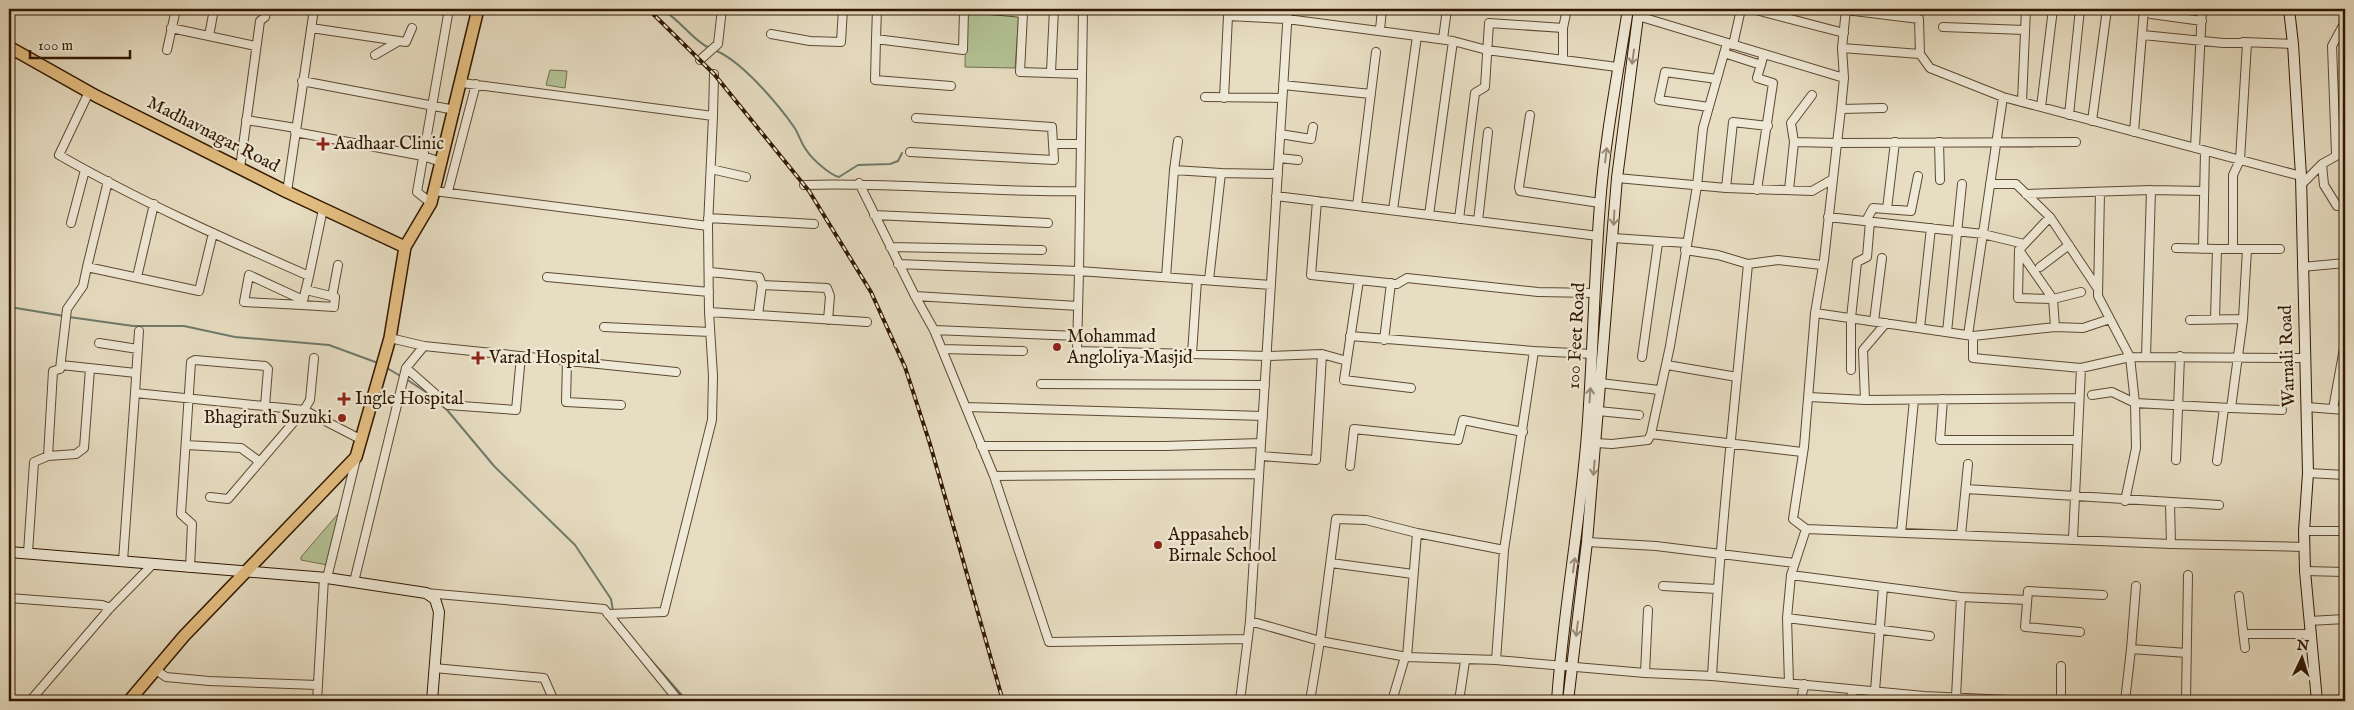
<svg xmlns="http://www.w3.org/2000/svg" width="2354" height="710" font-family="'IM FELL English',serif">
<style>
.green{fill:#b3c295;stroke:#726d4b}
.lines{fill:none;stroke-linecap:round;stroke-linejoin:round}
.stream{stroke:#6e7a6b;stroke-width:2}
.street-casing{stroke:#5e4931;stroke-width:10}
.secondary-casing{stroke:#311801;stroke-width:12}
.primary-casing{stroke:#311801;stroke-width:14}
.street{stroke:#efe9d7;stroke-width:8}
.secondary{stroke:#efe9d7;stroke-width:10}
.primary{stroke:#e4be81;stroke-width:11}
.rail-casing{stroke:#311801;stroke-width:4}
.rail{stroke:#efe9d7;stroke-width:2;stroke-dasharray:5.5;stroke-linecap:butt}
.oneway{stroke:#9a8b77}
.poi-dot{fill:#8f2418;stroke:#efe9d7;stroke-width:2}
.labels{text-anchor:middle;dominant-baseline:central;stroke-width:4.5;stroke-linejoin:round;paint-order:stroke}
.street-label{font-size:18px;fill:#311801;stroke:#efe9d7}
.poi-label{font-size:18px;fill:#311801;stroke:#efe9d7;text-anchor:start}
</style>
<rect width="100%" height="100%" fill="#e7ddc2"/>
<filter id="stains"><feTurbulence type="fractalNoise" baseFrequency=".004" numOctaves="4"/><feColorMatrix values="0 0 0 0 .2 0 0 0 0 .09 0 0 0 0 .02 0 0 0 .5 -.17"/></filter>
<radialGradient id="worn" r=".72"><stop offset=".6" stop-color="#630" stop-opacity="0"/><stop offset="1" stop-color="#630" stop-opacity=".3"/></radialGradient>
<path class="green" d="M966,10l53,5 -4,53 -50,-1z
M550,70l17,1 -2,17 -19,-3z
M343,508l-15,57 -27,-5v-3z"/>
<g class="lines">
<path class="stream" d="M661,9c19,10 29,29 48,39
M502,12l3,-3
M714,50c26,9 64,54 80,77 5,7 7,17 13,24 5,8 23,24 32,26l19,-12 32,-1 8,-3 4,-8
M9,304l7,4 48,8
M69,317l64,9h51l51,11 94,8 49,18
M387,368l15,9
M406,379l26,17 16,15 46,55 81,79 36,54 2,12
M642,650l45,51"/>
<g class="street-casing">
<path id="street" d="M978,9l45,4 -3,59 60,2
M1752,9l92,24
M1846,9l-4,39 2,30 -3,31 42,-1
M2147,9l4,5 51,7
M1638,16l206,62
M1943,27l82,3
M171,28l85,18
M311,28l88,13 -24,14
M1380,30l2,-21
M771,34l39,7 31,1 2,-33
M2143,35l80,8h24l-7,117 -7,15v74
M209,36l5,-27
M1417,36l36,5
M876,39l1,-30
M1443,39l4,-30
M399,41l7,1 6,-14
M2243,42l50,2
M1733,45l8,-36
M1842,48l78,6 -1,-35 -73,-9
M167,50l9,-41
M1724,53l37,12
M1920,54l10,14 73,29 298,79
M1563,59v-31l4,-19
M700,60l18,-16 4,-35
M1051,72l3,-63
M302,81l153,29
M462,83l251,33 -5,110 1,86 158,10
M1283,85l88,9
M951,86l-76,-6 1,-41 87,11 1,-41
M89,92l-30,63c80,46 166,84 250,121l14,-67
M1205,97l77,1
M1224,98l4,-82 59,3 130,17 -24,174
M2022,102l4,-93
M1709,107l-50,-7 6,-28 52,7
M2041,107l12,-98
M1530,115l-11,72 1,4 80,12
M2069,115l11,-106
M713,116l1,-42
M916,118l136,9 1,17h27
M246,120l50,8
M2092,121l15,-112
M295,132l128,24 18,6
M2134,132l10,-123
M1280,134l31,5 2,-12
M1794,142l-3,-19 21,-28
M1939,142l1,38
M2195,148l7,-139
M910,152l144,8 -1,-16
M2336,154l-4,-108 13,-24
M1279,158l19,2
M2322,164l23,-13
M240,168l20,-147 5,-4 2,-8
M711,169l35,8
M1174,170l4,-29
M1221,173l57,1
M1617,178l109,10 86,3 21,-12
M108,181l-21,86 112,24 14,-58
M859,183l56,113 19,34 60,146 55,166 199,-3
M1990,184h26l34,33 48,72
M804,185c92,-3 184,8 276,6
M2301,185l21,-21 2,21 13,21 8,-2
M1726,188l7,-66 35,4
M1757,190l16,-107 -16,-5 7,-24
M1789,190l5,-48 43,1 4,-34
M434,191l274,35
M448,191l28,-107
M287,192l27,-183
M2026,194l125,-4 53,1
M1276,196l322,40
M1317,201l-6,74 86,9 10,-6 131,14 57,1
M431,203l-14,-11 32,-183
M1357,206l19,-154
M1887,209l8,-67
M874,215l174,8
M1429,215l24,-174 34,9 130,17
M1828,217l155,17 41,10
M2050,217l-31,33 -1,48 35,1 28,-7
M708,218l106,6
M1459,219l16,-126 10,-6 4,-64 74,5
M1478,221l10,-89
M1866,221l7,-13 38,3 7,-35
M71,223l14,-53
M1613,238l73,5
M890,247l152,3
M2176,248l41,1 -2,70
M2203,249l2,-98
M2217,249h63
M1685,250l33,5 30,9
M2019,250l34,49 2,28
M898,264l181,7 4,-262
M2040,267l29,-22
M2302,267l43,-4
M710,272l49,5 3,8 -4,30
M137,277l17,-73
M547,277l162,15
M1166,277l8,-107 47,3 -12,107
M1359,280l-15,100 67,8
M762,285l65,3 3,8 -2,24
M1271,285l-192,-14 -2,80 190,5 55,-2
M915,296l163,10
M332,297l6,-32
M303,300l-54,-25 -5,27 58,3 7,-29
M302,305l32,2 1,-10 -29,-7
M1815,313l158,23v22l108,10 49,-11 -32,-61 2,-104
M2190,320l53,-1 4,-70
M1874,321l8,-63
M604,327l106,5
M1920,328l11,-100
M934,330l144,6
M1947,332l15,-148
M1968,335l35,-238
M1350,336l184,15 58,3
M1973,336l82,-9 28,1 27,-9
M390,338l34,8 252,26
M1384,340l7,-57
M99,343l39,6
M942,349l81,2
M1192,354l5,-74
M1642,357l16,-114
M2146,357l5,-167
M567,361l-1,41 55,3
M61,365l75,8
M1667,365l70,12
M406,368l42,37 68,5 5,-54
M1851,370v-52l6,-56 10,-5 3,-36
M1600,383l59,7
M1041,384l224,1
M135,393l4,-62
M2092,395l20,-3 23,11 96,5 12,-89
M1809,397l56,3 214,-2
M1943,399l-3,41h137
M1865,400l-2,-50 23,-27
M966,407l297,9
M2306,407l39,3
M2231,408l51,2
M2333,409l12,-66
M1598,411l41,4
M1651,434l151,18
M1596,443l16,1 36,-4 3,-6 19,-88 27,-160 6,-58 24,-85
M186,445l55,3 19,14
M981,446h184l96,-3
M48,456l28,-2 8,-6 6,-79
M1261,456l55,4 6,-106 25,7
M2176,460l4,-104
M2217,461l7,-53
M1350,466l4,-37 104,11 5,-20 60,12
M2308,473l37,2
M994,476l265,-2
M1966,489l253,16
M210,497l18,2 76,-89 6,-10 4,-42
M2125,501l11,-53 -1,-45 -5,-46 175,1
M2170,503l1,41
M1806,529l-13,-10 11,-72 11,-134 9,-53 13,-117 239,-1
M2304,531h41
M1901,533l13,-133
M1961,535l7,-71
M2073,539l8,-171
M1587,542l69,4 139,17
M1504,550l30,-199
M28,553l6,-91 14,-6 5,-85 7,-2 7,-60 16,-23 4,-19
M123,561l12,-168 169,17 58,30
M1331,563l82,11
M190,568l2,-44 -11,-10 10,-152 4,-2 70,6 3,3 -3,37
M2305,571l40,1
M1791,575l15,-46 365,15 134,3
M327,578l29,-119
M354,582l52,-214 18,-22
M1663,586l54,3
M426,593l178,16 75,92
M2239,596l6,52
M9,598l93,7 8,3
M608,614l56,-2 48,-192 1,-44 -4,-64
M1787,618l143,18
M1250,621l38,-612
M2309,621l36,-2
M2080,632l-55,-5 3,-36 75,4
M2243,634h68
M2131,649l5,-63
M1407,657l10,-124 87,17 -8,110
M434,668l110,10 10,23
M156,670l10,7 43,4 109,4
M1645,673l3,-63
M1712,676c8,-138 23,-275 36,-412l30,-4 44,5
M1789,683l-2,-65 4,-43 170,22 66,3
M1875,691l8,-104
M1956,697l5,-100
M30,701l80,-93 43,-44
M317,701l7,-123
M1240,701l10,-80 70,20 87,16 89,3 149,13 67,3 212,20 105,5
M1310,701l10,-60 16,-122 30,1 51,13
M1392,701l13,-44
M1459,701l6,-40
M1801,701l3,-17
M1850,701l3,-11
M2061,701v-35
M2125,701l6,-52 56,4
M2186,701l2,-126
M2335,701l10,-3"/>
</g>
<g class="secondary-casing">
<path id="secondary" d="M2289,9l4,35 8,132 7,297 -4,58 1,40 12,130
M9,552l318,26 99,15 9,6 4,13 -7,89
M1557,701c6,-89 23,-177 30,-267 6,-77 7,-154 13,-230 5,-66 18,-131 28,-195
M1568,701l19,-159 30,-364 22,-169"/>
</g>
<g class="primary-casing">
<path id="primary" d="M9,47l87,49 191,96 118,55
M129,701l55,-65 172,-179 34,-119 15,-91 26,-44 47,-194"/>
</g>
<use href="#street" class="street"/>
<use href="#secondary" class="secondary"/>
<use href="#primary" class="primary"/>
<g class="rail-casing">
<path id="rail" d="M648,9l66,65 95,117 62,101 34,75 25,77 73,257"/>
</g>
<use href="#rail" class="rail"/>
</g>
<defs><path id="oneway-shaft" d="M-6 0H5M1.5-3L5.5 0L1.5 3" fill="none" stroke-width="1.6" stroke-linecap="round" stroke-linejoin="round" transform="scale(1.25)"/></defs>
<g class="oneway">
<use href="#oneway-shaft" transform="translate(1633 57) rotate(98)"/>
<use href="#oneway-shaft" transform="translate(1606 155) rotate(-83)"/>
<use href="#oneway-shaft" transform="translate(1614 218) rotate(93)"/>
<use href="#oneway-shaft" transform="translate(1590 395) rotate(-86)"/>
<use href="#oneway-shaft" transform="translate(1594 468) rotate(95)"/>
<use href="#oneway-shaft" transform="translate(1574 565) rotate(-82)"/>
<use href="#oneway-shaft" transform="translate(1577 629) rotate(97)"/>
</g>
<g class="poi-dot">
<path d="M320.5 136.5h5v5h5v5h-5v5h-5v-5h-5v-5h5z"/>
<circle cx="1057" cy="347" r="5"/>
<path d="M475.5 350.5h5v5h5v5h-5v5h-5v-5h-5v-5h5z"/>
<path d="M341.5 391.5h5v5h5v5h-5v5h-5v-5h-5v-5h5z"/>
<circle cx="342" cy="418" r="5"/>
<circle cx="1158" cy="545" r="5"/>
</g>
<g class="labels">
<g class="street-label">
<text transform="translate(213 135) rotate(27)">Madhavnagar Road</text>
<text transform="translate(1577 336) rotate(-87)">100 Feet Road</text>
<text transform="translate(2288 356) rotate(-92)">Warnali Road</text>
</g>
<g class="poi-label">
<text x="334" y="144">Aadhaar Clinic</text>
<text x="1067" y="337">Mohammad<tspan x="1067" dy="21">Angloliya Masjid</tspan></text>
<text x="489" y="358">Varad Hospital</text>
<text x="355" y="399">Ingle Hospital</text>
<text x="332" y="418" text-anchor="end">Bhagirath Suzuki</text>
<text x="1168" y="535">Appasaheb<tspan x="1168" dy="21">Birnale School</tspan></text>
</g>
</g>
<rect width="2354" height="710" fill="none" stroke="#e7ddc2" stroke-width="30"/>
<rect x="10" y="10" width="2334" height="690" fill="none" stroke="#311801" stroke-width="2.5"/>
<rect x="15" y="15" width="2324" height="680" fill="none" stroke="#311801"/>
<g transform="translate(2302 658) rotate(4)" stroke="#efe9d7" stroke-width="4" paint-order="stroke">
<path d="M0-4L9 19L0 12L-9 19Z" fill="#311801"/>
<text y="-8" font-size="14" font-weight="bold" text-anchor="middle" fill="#311801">N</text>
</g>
<path d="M30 50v8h100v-8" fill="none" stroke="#311801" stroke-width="2.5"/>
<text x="38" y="50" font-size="15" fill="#311801" stroke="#efe9d7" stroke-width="4" paint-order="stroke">100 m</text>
<rect width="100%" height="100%" filter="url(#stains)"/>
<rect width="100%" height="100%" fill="url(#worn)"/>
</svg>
